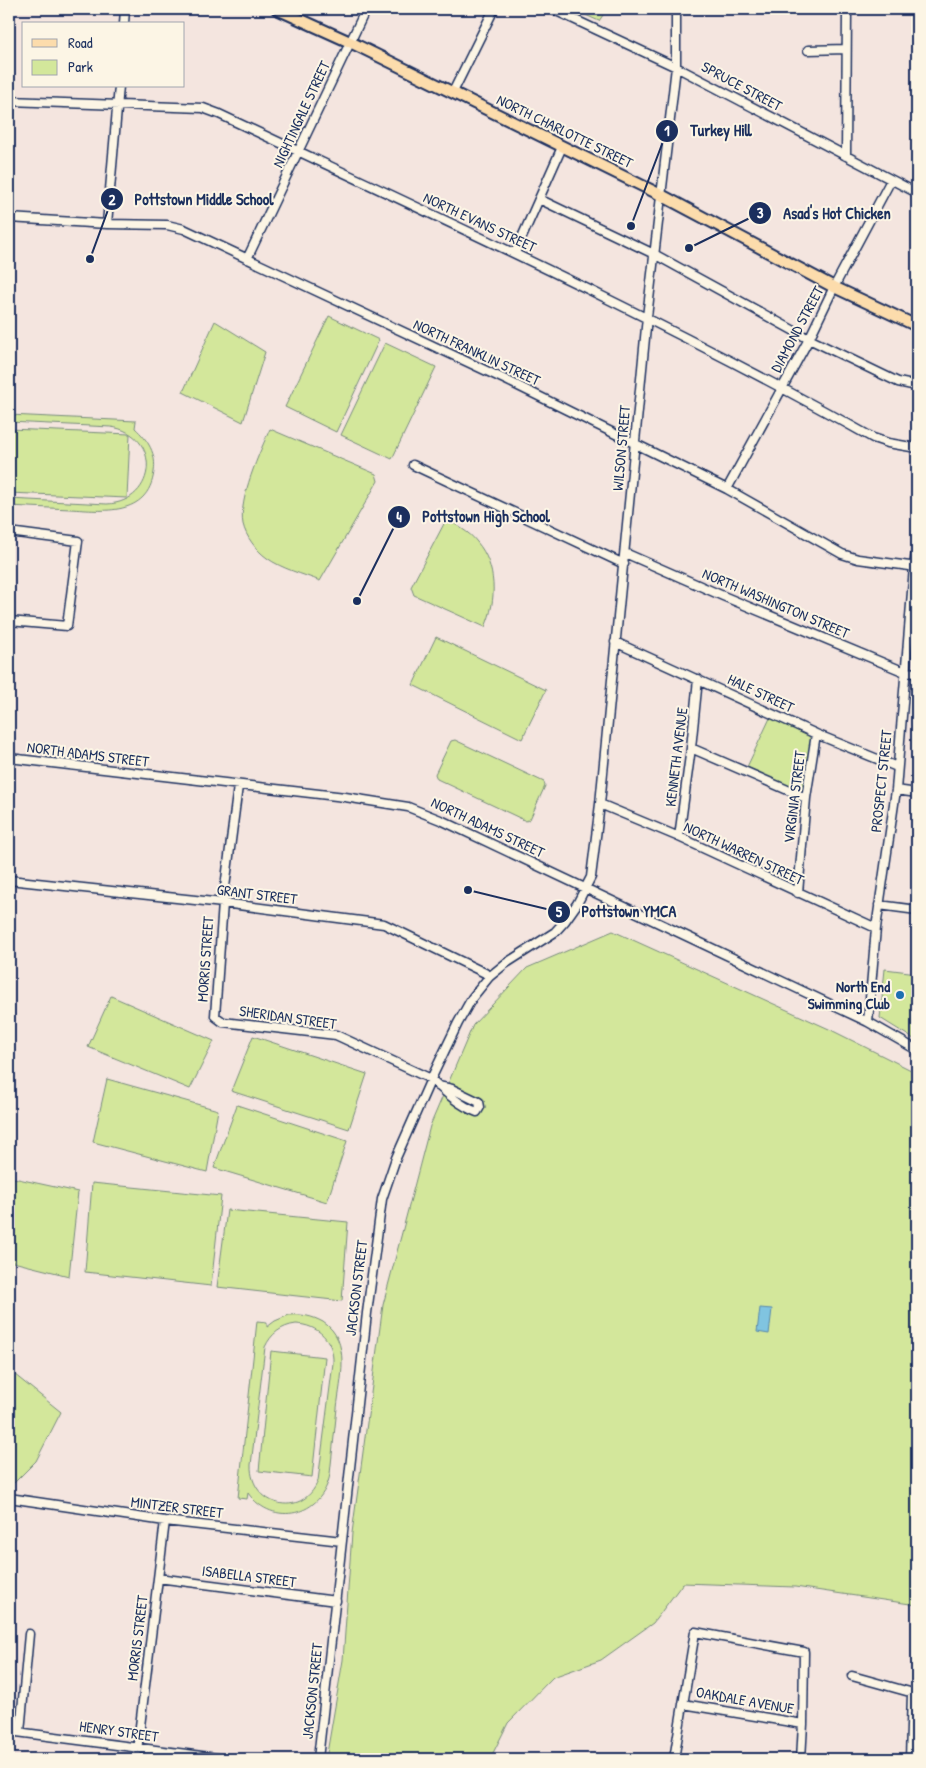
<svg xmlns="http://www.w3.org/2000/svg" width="926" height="1768" font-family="'Patrick Hand',sans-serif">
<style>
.green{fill:#d3e79b;stroke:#778b7c;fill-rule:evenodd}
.water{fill:#80c4e0;stroke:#5888ac}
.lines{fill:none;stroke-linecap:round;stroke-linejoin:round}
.minor-casing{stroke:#1b2f5e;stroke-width:11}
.major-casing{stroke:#1b2f5e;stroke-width:14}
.minor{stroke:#fcf5e5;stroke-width:8}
.major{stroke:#fcdcac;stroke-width:10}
.poi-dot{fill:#1f6fb2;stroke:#fcf5e5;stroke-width:2}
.labels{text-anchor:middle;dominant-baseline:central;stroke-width:4;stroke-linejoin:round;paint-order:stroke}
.street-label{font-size:15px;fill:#1b2f5e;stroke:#fcf5e5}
.poi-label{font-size:15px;font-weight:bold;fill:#1b2f5e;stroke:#fcf5e5;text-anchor:end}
.leader{fill:none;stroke:#1b2f5e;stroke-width:2}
.callout-dot{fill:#1b2f5e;stroke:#fcf5e5;stroke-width:2}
.mark-label{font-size:15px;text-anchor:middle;font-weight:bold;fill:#fff}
.callout-label{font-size:16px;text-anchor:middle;font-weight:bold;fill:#1b2f5e;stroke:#fcf5e5;stroke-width:4;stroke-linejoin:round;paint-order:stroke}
</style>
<rect width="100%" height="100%" fill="#f4e5df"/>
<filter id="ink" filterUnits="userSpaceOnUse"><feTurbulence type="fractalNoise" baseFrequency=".02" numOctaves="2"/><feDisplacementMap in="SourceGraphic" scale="10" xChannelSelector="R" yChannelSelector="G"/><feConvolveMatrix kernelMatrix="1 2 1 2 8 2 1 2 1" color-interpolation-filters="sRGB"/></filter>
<g filter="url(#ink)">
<path class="green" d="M572,9h35l-8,12z
M329,316l50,24 -43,92 -51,-25z
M215,321l50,31 -22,70 -60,-30z
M385,343l51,24 -44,92 -51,-24z
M9,415l127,6 -1,7c13,12 22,26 19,44 -6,45 -51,39 -84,37 -20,-1 -41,-2 -61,-3v-7l98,5c51,-2 55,-70 4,-77l-102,-5z
M9,429l121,5 -3,64 -118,-5z
M270,429l106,45 2,7 -58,100c-17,-7 -38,-12 -53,-23 -11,-8 -21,-21 -24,-34 -5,-24 17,-73 27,-95z
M447,518c10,9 22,13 30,24 20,23 20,59 8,85l-71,-32 -3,-8z
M436,637l110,53 -24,49 -109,-54z
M771,716l36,17 4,6 -8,54 -56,-26z
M455,740l89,42 1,4 -15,33 -4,2 -89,-42 -2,-5 16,-33z
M613,931l216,98 88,44v532l-122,-18 -112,-4 -30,40 -52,37 -48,17 -45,46 -18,36h-164l17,-99 9,-127 31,-228 47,-179 43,-101 54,-57z
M885,969l32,4v68l-37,-23z
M111,996l103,45 -24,48 -102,-42z
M253,1036l114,38 -18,55 -118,-38z
M107,1079l111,31 -11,62 -114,-30z
M237,1105l110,36 -20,61 -113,-34z
M9,1177l69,15 -9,84 -60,-15z
M92,1183l129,13 -10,90 -126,-14z
M227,1210l121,12 -6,79 -125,-14z
M289,1315c13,-1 23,1 34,7 29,19 17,58 14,86 -2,22 -5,44 -7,66 -7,42 -57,54 -82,19l-1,6 -9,-1 19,-177 10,1v5l8,-6zM296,1324c22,1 38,16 37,39l-15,118c-16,39 -68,25 -67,-16l14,-118c6,-13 16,-21 31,-23z
M271,1351l54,6 -13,120 -53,-6z
M9,1370l52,42 -25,49 -22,22h-5z"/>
<path class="water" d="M760,1308l12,1 -3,25 -12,-2z"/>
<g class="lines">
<g class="minor-casing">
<path id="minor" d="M552,9l124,58 241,126
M124,24l1,-15
M808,50l38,-1
M453,92l41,-83
M9,101l194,7 16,6c220,104 441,204 654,324l15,5 29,5
M846,156l1,-147
M539,199l115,55 155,85 89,43 19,4
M9,218l98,6 60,1 17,4 324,152 219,108 115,65 16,5 59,8
M107,224l12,-138
M515,253l47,-106
M247,259l119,-250
M413,465l211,99
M727,489l82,-150 25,-52 57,-107
M9,532l69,9 -11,85 -58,-5
M625,553l98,43 182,76 12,1
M615,642l201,92 81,33
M691,748l115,50
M9,758l336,39 63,10 35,14 425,201 49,28
M238,786l-15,117 -8,113 8,6 113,13 95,44c13,12 29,27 46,33l3,-5 -1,-5 -27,-13 -14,-3
M896,790l21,3
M600,804l79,33 197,91
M679,837l12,-89 7,-69
M9,880l214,23 161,21 101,49 4,4
M798,893l8,-95 10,-64
M879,905l38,5
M868,1022l8,-94 20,-138 18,-223 3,-23
M9,1498l156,23 177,20
M158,1578l178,23
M852,1676l65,18
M683,1704l120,20
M9,1731l216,28
M20,1732l9,-98
M136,1759l29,-238
M318,1759l49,-446 15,-114 14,-41 35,-79 27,-56 14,-25 17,-21 16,-13 50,-32 10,-11 12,-17 14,-27 9,-73 47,-487 29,-250v-58
M674,1759l21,-127 109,20 -1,72 -2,35
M910,1759l2,-66"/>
</g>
<g class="major-casing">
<path id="major" d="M277,9l73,33 313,154 171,91 83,39"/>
</g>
<use href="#minor" class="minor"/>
<use href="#major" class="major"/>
</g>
</g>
<circle class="poi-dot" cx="900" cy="995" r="5"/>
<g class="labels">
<g class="street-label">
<text transform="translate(742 86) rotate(28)">SPRUCE STREET</text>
<text transform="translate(301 114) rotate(-65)">NIGHTINGALE STREET</text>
<text transform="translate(565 131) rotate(26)">NORTH CHARLOTTE STREET</text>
<text transform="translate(480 222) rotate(25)">NORTH EVANS STREET</text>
<text transform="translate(797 329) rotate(-62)">DIAMOND STREET</text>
<text transform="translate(477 352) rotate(25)">NORTH FRANKLIN STREET</text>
<text transform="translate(621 448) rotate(-85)">WILSON STREET</text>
<text transform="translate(776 603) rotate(23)">NORTH WASHINGTON STREET</text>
<text transform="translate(761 693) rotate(25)">HALE STREET</text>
<text transform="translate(88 754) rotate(7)">NORTH ADAMS STREET</text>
<text transform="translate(676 757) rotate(-83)">KENNETH AVENUE</text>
<text transform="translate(881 781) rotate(-84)">PROSPECT STREET</text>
<text transform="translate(794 797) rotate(-83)">VIRGINIA STREET</text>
<text transform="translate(488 827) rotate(25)">NORTH ADAMS STREET</text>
<text transform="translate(744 853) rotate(25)">NORTH WARREN STREET</text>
<text transform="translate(257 894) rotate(7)">GRANT STREET</text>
<text transform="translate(205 959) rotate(-86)">MORRIS STREET</text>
<text transform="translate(288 1017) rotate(8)">SHERIDAN STREET</text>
<text transform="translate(356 1288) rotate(-83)">JACKSON STREET</text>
<text transform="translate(177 1507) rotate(7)">MINTZER STREET</text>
<text transform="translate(249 1576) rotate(7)">ISABELLA STREET</text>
<text transform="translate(137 1638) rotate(-83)">MORRIS STREET</text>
<text transform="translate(312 1691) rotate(-84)">JACKSON STREET</text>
<text transform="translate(745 1700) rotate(10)">OAKDALE AVENUE</text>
<text transform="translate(119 1731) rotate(8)">HENRY STREET</text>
</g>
<g class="poi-label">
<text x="890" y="986">North End<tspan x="890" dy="17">Swimming Club</tspan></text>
</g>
</g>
<path class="leader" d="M631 226L667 131M90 259L112 199M689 248L760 213M357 601L399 517M468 890L559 912"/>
<g class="callout-dot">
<circle cx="631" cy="226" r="5"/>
<circle cx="90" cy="259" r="5"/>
<circle cx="689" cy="248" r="5"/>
<circle cx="357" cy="601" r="5"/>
<circle cx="468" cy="890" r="5"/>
<circle cx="667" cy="131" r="12"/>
<circle cx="112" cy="199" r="12"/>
<circle cx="760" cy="213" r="12"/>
<circle cx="399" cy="517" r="12"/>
<circle cx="559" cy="912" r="12"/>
</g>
<g class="mark-label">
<text x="667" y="136">1</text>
<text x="112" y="205">2</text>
<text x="760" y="218">3</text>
<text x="399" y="522">4</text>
<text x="559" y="917">5</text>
</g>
<g class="callout-label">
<text x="721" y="136">Turkey Hill</text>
<text x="204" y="205">Pottstown Middle School</text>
<text x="837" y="219">Asad's Hot Chicken</text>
<text x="486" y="522">Pottstown High School</text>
<text x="629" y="917">Pottstown YMCA</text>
</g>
<rect width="926" height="1768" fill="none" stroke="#fcf5e5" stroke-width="30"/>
<rect x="15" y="15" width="896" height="1738" fill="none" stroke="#1b2f5e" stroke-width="2" filter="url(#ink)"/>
<rect x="22" y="22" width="162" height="65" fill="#fcf5e5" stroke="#a2a6af"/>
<rect x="32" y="39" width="25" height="8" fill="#fcdcac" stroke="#a2a6af"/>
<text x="68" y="48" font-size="15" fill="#1b2f5e">Road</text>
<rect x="32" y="60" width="25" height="15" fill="#d3e79b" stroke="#a2a6af"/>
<text x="68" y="72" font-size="15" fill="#1b2f5e">Park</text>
</svg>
